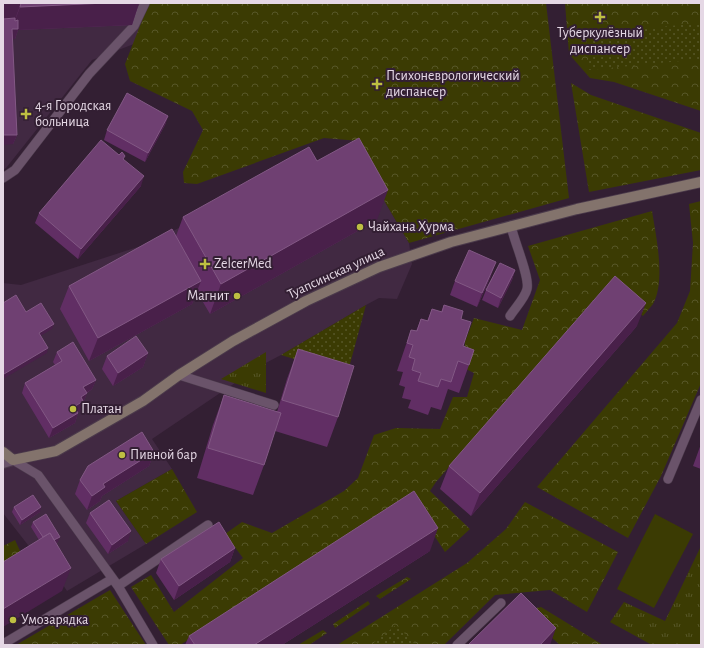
<svg xmlns="http://www.w3.org/2000/svg" width="704" height="648" font-family="'Alegreya Sans',sans-serif">
<style>
.built{fill:#412942}
.grass{fill:url(#grass-tufts)}
.forest{fill:url(#forest-crowns)}
.park{fill:url(#park-dots)}
.pitch{fill:#3b3b03}
.lines{fill:none;stroke-linecap:round;stroke-linejoin:round}
.lane-casing{stroke:#4b3a4b;stroke-width:10}
.street-casing{stroke:#4b3a4b;stroke-width:12}
.secondary-casing{stroke:#4b3a4b;stroke-width:12}
.lane{stroke:#6a536a;stroke-width:9}
.street{stroke:#6a536a;stroke-width:10}
.secondary{stroke:#83736c;stroke-width:10}
.wall{fill:#612e64}
.shaded-wall{fill:#49204a}
.building{fill:#6f4072;stroke:#825884}
.poi-dot{fill:#bebf42;stroke:#331f33;stroke-width:1.5}
.labels{text-anchor:middle;dominant-baseline:central;stroke-width:4;stroke-linejoin:round;paint-order:stroke}
.poi-label{font-size:14px;fill:#e5d8e5;stroke:#331f33;text-anchor:start}
.street-label{font-size:14px;fill:#e5d8e5;stroke:#331f33}
</style>
<defs>
<pattern id="grass-tufts" width="24" height="20" patternUnits="userSpaceOnUse"><rect width="24" height="20" fill="#3b3b03"/><path d="M3 7l-1-3M5 7V3M7 7l1-3M15 17l-1-3M17 17v-4M19 17l1-3" fill="none" stroke="#575728"/></pattern>
<pattern id="forest-crowns" width="20" height="18" patternUnits="userSpaceOnUse"><rect width="20" height="18" fill="#3b3b03"/><path d="M2 6a3 3 0 1 1 6 0M12 15a3 3 0 1 1 6 0" fill="none" stroke="#575728"/></pattern>
<pattern id="park-dots" width="8" height="8" patternUnits="userSpaceOnUse"><rect width="8" height="8" fill="#3b3b03"/><path d="M2 2h.1M6 6h.1" fill="none" stroke="#575728" stroke-width="1.8" stroke-linecap="round"/></pattern>
</defs>
<rect width="100%" height="100%" fill="#331f33"/>
<path class="built" d="M3,3h182l-9,25 -84,32 -86,108 -3,2z
M294,165l71,3 44,75 3,21 -15,35 -18,-1 -13,7 -85,50 -21,11 -108,73 20,30 -56,32 30,43 -79,47 -25,-38 -7,1 -32,-41v-230l18,2 132,-43z"/>
<path class="grass" d="M266,352v41l-45,-14z
M701,546v99h-49l-42,-23 14,-20 41,19z"/>
<path class="forest" d="M149,3h397l23,195 -160,45 -44,-75 -5,-27 -36,-3 -127,46 -13,-1 -1,-11 20,-42 -11,-19 -62,-30 -5,-17z
M565,3h136v108l-87,-29 -24,-4 -21,-24z
M571,83l20,12 110,38v37l-112,22z
M701,201v182l-40,93 -33,62 -91,-51 140,-164 13,-32 3,-48 -4,-39z
M652,211c4,25 14,70 1,93 -3,4 -7,8 -10,12l-38,-29 -169,195 -6,9 40,38 -25,23 -36,-55 -229,148h-11l-38,-58 20,-12 23,37 69,-54 -18,-24 17,-12 30,11 72,-42 14,-13 16,-43 22,-7 44,1 13,-32h14l7,-24 -10,-5 1,-26 9,-24 48,12 18,-50 -12,-34z
M172,469l25,43 -51,32 -30,-43z
M525,502l93,50 -31,60 -37,-22 -55,5 -51,50h-107l130,-82 39,-34z
M15,540l6,13 -18,10v-17z
M407,577l4,2 -31,20 -4,-3z
M110,590l36,55h-130z
M368,601l2,3 -35,24 -2,-4z
M541,607l62,38h-43l-38,-34z
M323,630l4,3 -18,12h-11z"/>
<path class="park" d="M701,23v36l-112,11 -3,-36z
M366,305l-19,70 -66,-20z
M396,625l20,20h-45z"/>
<path class="pitch" d="M655,514l38,20 -39,74 -37,-19z"/>
<g class="lines">
<g class="lane-casing">
<path id="lane" d="M3,178l12,-8 74,-96 45,-48 11,-23
M510,316c5,-8 15,-18 17,-27 3,-12 -13,-48 -16,-63
M179,375l95,30
M13,460l25,15 80,111 35,59
M668,479l33,-79
M118,586l90,-61
M3,644l109,-65
M457,645l44,-42"/>
</g>
<g class="street-casing">
<path id="street" d="M3,463l10,-3"/>
</g>
<g class="secondary-casing">
<path id="secondary" d="M3,452l10,8 43,-9 87,-50 36,-26 54,-34 73,-40 73,-34 72,-25 126,-33 124,-27"/>
</g>
<use href="#lane" class="lane"/>
<use href="#street" class="street"/>
<use href="#secondary" class="secondary"/>
</g>
<path class="wall" d="M3,3h136l-7,22 -114,5 -3,9h-3l5,96 -4,9z
M168,116l-3,9 -20,37 -41,-22 3,-10z
M124,160l17,26 -63,73 -43,-36 4,-10z
M317,161l60,59 -167,94 -13,-22 -5,12 -103,57 -29,-52 9,-23 107,-50 7,-19z
M515,270l-3,10 -14,28 -16,-8 4,-10z
M491,276l-14,31 -27,-12 5,-14z
M444,305l17,14 2,27 6,19 -10,28 -11,-4 -7,21 -10,-3 -3,8 -20,-7 3,-8 -9,-2 3,-11 -6,-2 4,-13 -6,-1 14,-41 5,1 5,-12 6,2 5,-12 9,3z
M637,326l-166,190 -31,-27 9,-23z
M298,349l40,68 -11,30 -52,-16 -11,34 -11,30 -56,-17 16,-53 11,-30 53,17 10,-33z
M57,352l39,28 -4,9 -5,4 -7,18 -2,1v1l-3,10 -26,15 -27,-45 3,-10 30,-18 -2,-3z
M148,353l-5,14 -30,19 -11,-17 5,-13z
M701,444v25l-8,-3z
M154,452l-5,14 -47,30 -2,5 -13,9 -12,-16 5,-14z
M14,507l26,5 -20,13 -8,-13z
M90,513l38,28 -20,13 -22,-31z
M33,522l25,20 -2,1 6,48 -23,-51 -8,-13z
M235,548l-5,14 -56,38 -18,-27 5,-14z
M430,551l-148,94h-97l4,-9z"/>
<path class="shaded-wall" d="M3,3h18l-9,25h-9z
M106,3h33l-7,22 -114,5 -3,9h-7l12,-32z
M168,116l-3,9 -20,37 3,-9z
M3,135h14l-4,9 -10,1z
M144,176l-3,10 -63,73 3,-10z
M388,190l-11,30 -167,94 11,-30z
M496,262l-5,14 -14,31 5,-14z
M515,270l-3,10 -14,28 3,-10z
M201,281l-9,23 -103,57 9,-23z
M646,303l-9,23 -166,190 9,-23z
M54,324l-2,5 -15,9 2,-5z
M48,348l-1,5 -44,26 1,-5z
M148,353l-5,14 -30,19 5,-13z
M96,380l-4,9 -12,8 3,-10z
M87,393l-7,18 -9,5 3,-9 7,-10z
M78,413l-3,10 -26,15 4,-10z
M154,452l-5,14 -47,30 -2,5 -13,9 5,-14 11,-12z
M41,507l-1,5 -20,13 2,-5z
M438,528l-8,23 -148,94h-28z
M131,531l-3,10 -20,13 4,-9z
M60,537l-2,5 -12,8 1,-5z
M235,548l-5,14 -56,38 5,-14z
M71,568l-9,23 -59,36v-18z
M556,628l-6,17h-10z"/>
<path class="building" d="M21,3h85l-86,4z
M15,18v3l3,-1v9h-6l5,106h-14v-116z
M127,93l41,23 -20,37 -41,-23z
M359,138l29,52 -167,94 -38,-67 126,-70 8,14z
M101,140l18,15 3,-3 3,4 -2,3 21,17 -63,73 -42,-36z
M172,229l29,52 -103,57 -29,-52z
M469,250l27,12 -14,31 -27,-12z
M500,263l15,7 -14,28 -15,-8z
M615,276l31,27 -166,190 -31,-27z
M16,295l10,17 15,-9 13,21 -15,9 9,15 -44,26 -1,-2v-69z
M444,305l19,6 -2,8 10,3 -8,24 11,4 -5,15 -11,-4 -7,21 -10,-3 -3,8 -20,-6 3,-8 -9,-3 3,-11 -6,-2 4,-12 -6,-2 4,-13 6,1 4,-12 7,2 4,-12 10,3z
M136,336l12,17 -30,20 -11,-17z
M73,342l23,38 -13,7 4,6 -6,4 2,4 -9,6 4,6 -25,15 -28,-45 37,-22 -5,-9z
M298,349l56,17 -16,51 -56,-17z
M224,395l57,18 -17,52 -56,-17z
M142,432l12,20 -51,32 2,3 -13,9 -12,-16 8,-14z
M414,491l24,37 -184,117h-59l-6,-9z
M33,495l8,12 -19,13 -8,-13z
M109,500l22,31 -19,14 -22,-32z
M46,514l14,23 -6,3 -4,-7 -7,4 -10,-15z
M219,522l16,26 -56,38 -18,-27z
M50,533l21,35 -68,41v-47z
M521,593l35,35 -16,17h-72z"/>
<g class="poi-dot">
<path d="M598 11h4v4h4v4h-4v4h-4v-4h-4v-4h4z"/>
<path d="M375 78h4v4h4v4h-4v4h-4v-4h-4v-4h4z"/>
<path d="M24 108h4v4h4v4h-4v4h-4v-4h-4v-4h4z"/>
<circle cx="360" cy="227" r="4"/>
<path d="M203 258h4v4h4v4h-4v4h-4v-4h-4v-4h4z"/>
<circle cx="237" cy="296" r="4"/>
<circle cx="73" cy="409" r="4"/>
<circle cx="122" cy="455" r="4"/>
<circle cx="13" cy="620" r="4"/>
</g>
<g class="labels">
<g class="poi-label">
<text x="600" y="33" text-anchor="middle">Туберкулёзный<tspan x="600" dy="16">диспансер</tspan></text>
<text x="386" y="76">Психоневрологический<tspan x="386" dy="16">диспансер</tspan></text>
<text x="35" y="106">4-я Городская<tspan x="35" dy="16">больница</tspan></text>
<text x="368" y="227">Чайхана Хурма</text>
<text x="214" y="264">ZelcerMed</text>
<text x="229" y="296" text-anchor="end">Магнит</text>
<text x="81" y="409">Платан</text>
<text x="130" y="455">Пивной бар</text>
<text x="21" y="620">Умозарядка</text>
</g>
<g class="street-label">
<text transform="translate(336 273) rotate(-25)">Туапсинская улица</text>
</g>
</g>
<rect width="704" height="648" fill="none" stroke="#e5d8e5" stroke-width="8"/>
</svg>
